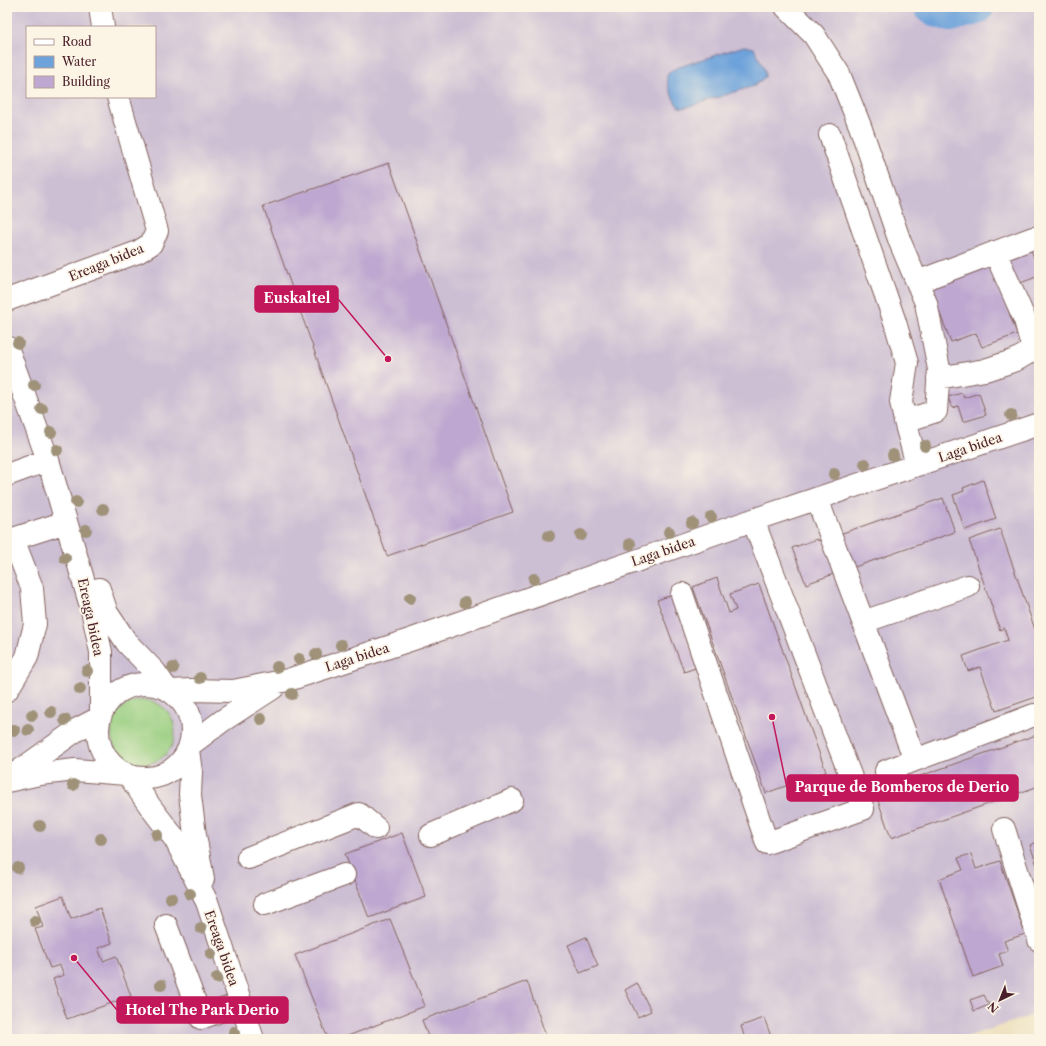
<svg xmlns="http://www.w3.org/2000/svg" width="1046" height="1046" font-family="'Libre Caslon Text',serif">
<style>
.industrial{fill:#ccbed3;fill-rule:evenodd}
.green{fill:#97cd7f;stroke:#707655}
.water{fill:#6da2da;stroke:#5c6082}
.lines{fill:none;stroke-linecap:round;stroke-linejoin:round}
.river{stroke:#6da2da;stroke-width:36}
.building{fill:#bea7d0}
.minor-casing{stroke:#82625d;stroke-width:24}
.minor{stroke:#fff;stroke-width:22}
.tree{fill:#9f9279}
.labels{text-anchor:middle;dominant-baseline:central;stroke-width:3.5;stroke-linejoin:round;paint-order:stroke}
.street-label{font-size:13px;fill:#4a1f2b;stroke:#fcf5e5}
.leader{fill:none;stroke:#c2185b;stroke-width:1.5}
.callout-dot{fill:#c2185b;stroke:#fcf5e5;stroke-width:1.5}
.callout{fill:#c2185b;stroke:#c2185b;stroke-width:1.5}
.callout-label{font-size:14px;text-anchor:middle;font-weight:bold;fill:#fff}
</style>
<rect width="100%" height="100%" fill="#fcf5e5"/>
<filter id="ink" filterUnits="userSpaceOnUse"><feTurbulence type="fractalNoise" baseFrequency=".025" numOctaves="2"/><feDisplacementMap in="SourceGraphic" scale="8" xChannelSelector="R" yChannelSelector="G"/><feConvolveMatrix kernelMatrix="1 2 1 2 8 2 1 2 1" color-interpolation-filters="sRGB"/></filter>
<filter id="wash" filterUnits="userSpaceOnUse"><feTurbulence type="fractalNoise" baseFrequency=".012" numOctaves="4" result="noise"/><feDisplacementMap in="SourceGraphic" scale="16" xChannelSelector="R" yChannelSelector="G"/><feGaussianBlur stdDeviation="0.9" result="paint"/><feColorMatrix in="noise" values="0 0 0 0 0 0 0 0 0 0 0 0 0 0 0 0 0 1.4 0 .05"/><feComposite in="paint" operator="in"/></filter>
<g filter="url(#wash)">
<rect width="100%" height="100%" fill="#ebdeba"/>
<path class="industrial" d="M7,7h1032v1006l-79,26h-953zM27,27h128v70h-128z"/>
<path class="green" d="M111 732a32 32 0 1 1 64 0a32 32 0 1 1-64 0Z"/>
<path class="water" d="M744,46l10,2 11,23v6l-11,9 -67,21c-4,1 -7,1 -9,-1 -4,-4 -13,-25 -11,-30 2,-5 7,-7 12,-9z"/>
<g class="lines">
<path class="river" d="M932,7l19,7 25,-7"/>
</g>
<g id="blocks">
<path class="building" d="M389,163l124,349 -126,44 -124,-350z
M1030,247l9,25v4l-24,9 -10,-29z
M989,260l28,74 -35,13 -6,-14 -25,9 -23,-59z
M962,393l2,5 15,-5 7,22 -23,7 -5,-16 -6,2 -4,-11z
M983,480l13,39 -31,11 -12,-35 11,-4 -1,-3z
M943,498l12,34 -106,37 -12,-34z
M1000,529l39,112v55l-43,15 -16,-44 -12,4 -5,-15 45,-16 -4,-12 -4,2 -31,-90z
M827,538l12,34 -33,12 -14,-36 25,-9 1,2z
M717,578l12,35 7,-3 -6,-16 29,-10 67,188 -60,21 -73,-206z
M672,595l26,72 -14,5 -27,-72z
M1039,734v52l-148,52 -16,-46z
M402,833l24,64 -57,21 -24,-64z
M1039,841v30l-9,-26z
M971,854l5,15 24,-8 25,73 -21,7 4,10 -9,3 4,12 -30,11 -34,-98 24,-9 -5,-12z
M63,896l8,23 29,-11 12,35 -14,5 5,13 13,-5 15,40 -64,23 -14,-40 11,-4 -4,-10 -10,3 -15,-39 8,-2 -7,-21z
M390,919l35,87 -85,33h-12l-33,-84z
M586,937l12,29 -18,7 -12,-28z
M527,981l20,58h-118l-7,-19z
M637,983l14,28 -13,6 -13,-27z
M984,995l5,10 -15,6 -4,-11z
M764,1018l8,21h-27l-4,-13z"/>
</g>
</g>
<g filter="url(#ink)">
<use href="#blocks" fill-opacity="0" stroke="#82625d" stroke-width="1"/>
<g class="lines">
<g class="minor-casing">
<path id="minor" d="M100,7l3,20
M786,7l28,28 25,39 21,52 40,116 26,61 13,66 -3,42 -31,10
M830,135l65,187 12,41 -6,39 4,19 12,44
M917,282l116,-44
M7,300l131,-48 13,-8 6,-13 -39,-134
M7,347l41,113 44,150 9,42v62
M938,378l47,-8 31,-10 17,-10 -8,-30 -30,-68
M7,475l41,-15
M817,499l98,261
M99,589l8,24 20,30 28,29 12,17
M682,594l85,249 96,-34 -110,-289
M863,622l105,-36
M98 731a47 47 0 1 1 94 0a47 47 0 1 1-94 0Z
M7,690l20,-33 8,-33 -3,-36 -19,-49 53,-17
M170,691l21,-1 42,1 55,-11 122,-40 343,-120 286,-96
M190,745l32,-24 51,-33
M188,750l3,22 -1,23 5,40 8,44
M886,771l148,-56
M12,776l66,-47 21,-11
M129,776l23,33 23,30 32,63 46,137
M7,781l33,-7 35,-4 51,4
M1004,829l35,111
M431,835l81,-35
M248,858l111,-44 17,14
M265,904l79,-29
M166,925l35,93 40,-15"/>
</g>
<use href="#minor" class="minor"/>
</g>
<g class="tree">
<circle cx="18" cy="343" r="6"/>
<circle cx="34" cy="385" r="6"/>
<circle cx="42" cy="409" r="6"/>
<circle cx="1011" cy="415" r="6"/>
<circle cx="51" cy="432" r="6"/>
<circle cx="925" cy="446" r="6"/>
<circle cx="57" cy="450" r="6"/>
<circle cx="893" cy="455" r="6"/>
<circle cx="865" cy="464" r="6"/>
<circle cx="834" cy="474" r="6"/>
<circle cx="76" cy="502" r="6"/>
<circle cx="103" cy="509" r="6"/>
<circle cx="711" cy="517" r="6"/>
<circle cx="692" cy="523" r="6"/>
<circle cx="86" cy="530" r="6"/>
<circle cx="669" cy="532" r="6"/>
<circle cx="581" cy="535" r="6"/>
<circle cx="549" cy="536" r="6"/>
<circle cx="630" cy="544" r="6"/>
<circle cx="65" cy="558" r="6"/>
<circle cx="534" cy="579" r="6"/>
<circle cx="410" cy="598" r="6"/>
<circle cx="465" cy="602" r="6"/>
<circle cx="341" cy="645" r="6"/>
<circle cx="316" cy="654" r="6"/>
<circle cx="299" cy="659" r="6"/>
<circle cx="277" cy="667" r="6"/>
<circle cx="173" cy="668" r="6"/>
<circle cx="87" cy="671" r="6"/>
<circle cx="200" cy="678" r="6"/>
<circle cx="80" cy="689" r="6"/>
<circle cx="292" cy="694" r="6"/>
<circle cx="51" cy="712" r="6"/>
<circle cx="32" cy="715" r="6"/>
<circle cx="261" cy="719" r="6"/>
<circle cx="65" cy="720" r="6"/>
<circle cx="14" cy="730" r="6"/>
<circle cx="28" cy="730" r="6"/>
<circle cx="73" cy="785" r="6"/>
<circle cx="40" cy="826" r="6"/>
<circle cx="157" cy="835" r="6"/>
<circle cx="101" cy="839" r="6"/>
<circle cx="18" cy="868" r="6"/>
<circle cx="190" cy="894" r="6"/>
<circle cx="171" cy="898" r="6"/>
<circle cx="35" cy="921" r="6"/>
<circle cx="201" cy="928" r="6"/>
<circle cx="211" cy="954" r="6"/>
<circle cx="217" cy="978" r="6"/>
<circle cx="161" cy="985" r="6"/>
<circle cx="234" cy="1032" r="6"/>
</g>
</g>
<g class="labels">
<g class="street-label">
<text transform="translate(106 262) rotate(-22)">Ereaga bidea</text>
<text transform="translate(970 447) rotate(-19)">Laga bidea</text>
<text transform="translate(663 551) rotate(-19)">Laga bidea</text>
<text transform="translate(91 617) rotate(78)">Ereaga bidea</text>
<text transform="translate(357 657) rotate(-18)">Laga bidea</text>
<text transform="translate(222 948) rotate(71)">Ereaga bidea</text>
</g>
</g>
<path class="leader" d="M388 359L338 299M772 717L787 788M74 958L117 1010"/>
<g class="callout-dot">
<circle cx="388" cy="359" r="4"/>
<circle cx="772" cy="717" r="4"/>
<circle cx="74" cy="958" r="4"/>
</g>
<g class="callout">
<rect x="255" y="286" width="83" height="26" rx="4"/>
<rect x="787" y="775" width="231" height="26" rx="4"/>
<rect x="117" y="997" width="171" height="26" rx="4"/>
</g>
<g class="callout-label">
<text x="297" y="303">Euskaltel</text>
<text x="902" y="792">Parque de Bomberos de Derio</text>
<text x="202" y="1015">Hotel The Park Derio</text>
</g>
<rect width="1046" height="1046" fill="none" stroke="#fcf5e5" stroke-width="24"/>
<rect x="26" y="26" width="130" height="72" fill="#fcf5e5" stroke="#b59f9b"/>
<rect x="34" y="39" width="20" height="6" fill="#ffffff" stroke="#b59f9b"/>
<text x="62" y="46" font-size="12" fill="#4a1f2b">Road</text>
<rect x="34" y="56" width="20" height="12" fill="#6da2da" stroke="#b59f9b"/>
<text x="62" y="66" font-size="12" fill="#4a1f2b">Water</text>
<rect x="34" y="76" width="20" height="12" fill="#bea7d0" stroke="#b59f9b"/>
<text x="62" y="86" font-size="12" fill="#4a1f2b">Building</text>
<g transform="translate(1000 1000) rotate(223)" stroke="#fcf5e5" stroke-width="3" paint-order="stroke">
<path d="M0-3L7 15L0 10L-7 15Z" fill="#4a1f2b"/>
<text y="-6" font-size="11" font-weight="bold" text-anchor="middle" fill="#4a1f2b">N</text>
</g>
</svg>
